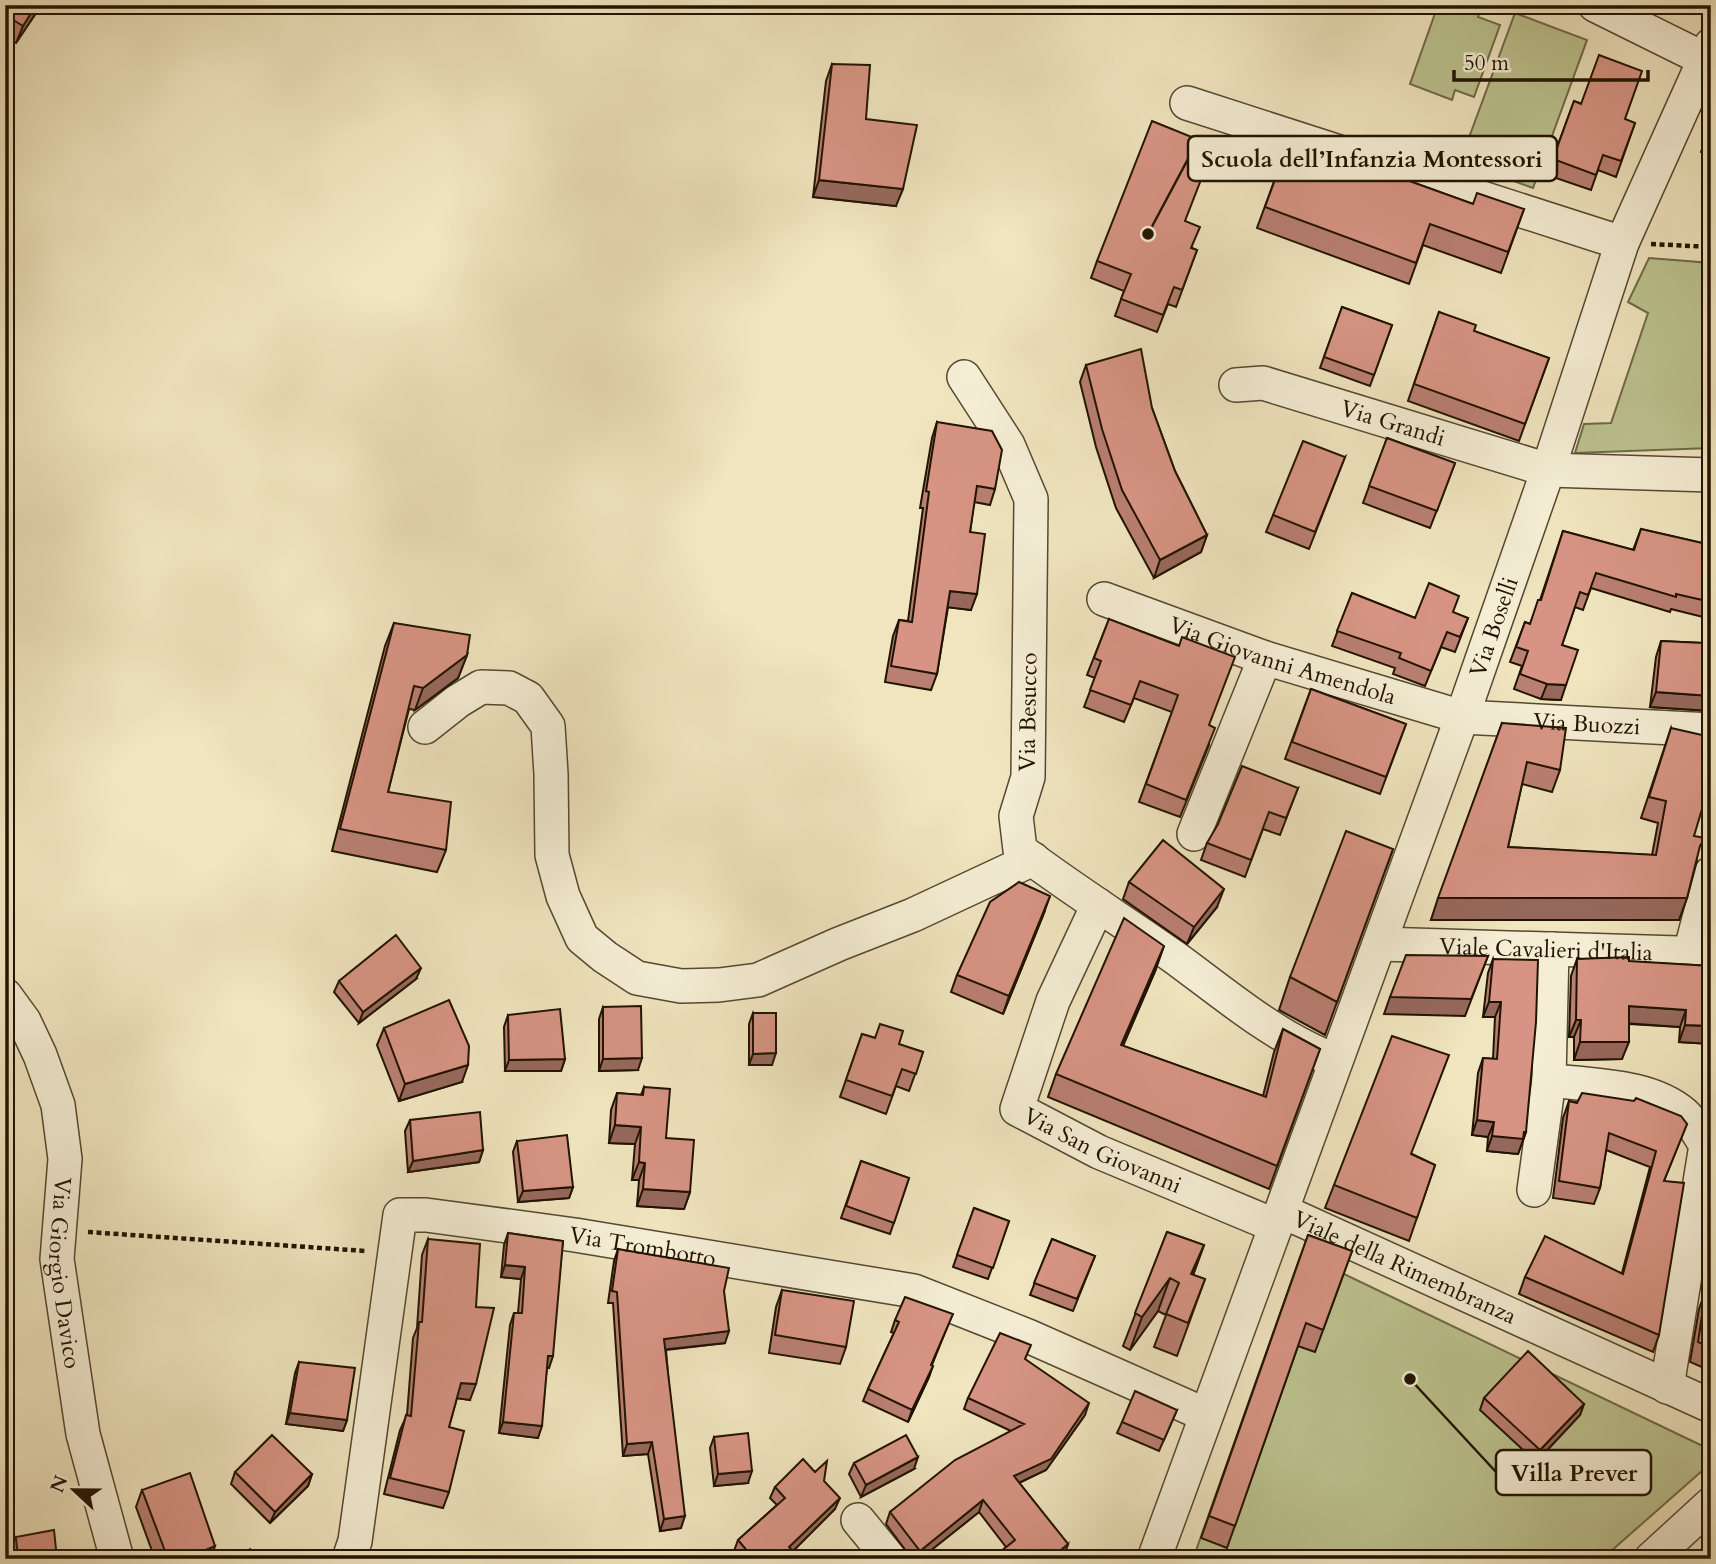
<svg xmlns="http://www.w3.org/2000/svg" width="1716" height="1564" font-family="Cardo,serif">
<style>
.green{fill:#bcc390;stroke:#6e6b49;stroke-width:2}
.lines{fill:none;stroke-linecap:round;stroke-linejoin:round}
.minor-casing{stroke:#554831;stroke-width:36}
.path{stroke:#211302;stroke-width:4.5;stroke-dasharray:5 3.5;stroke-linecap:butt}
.minor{stroke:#f5eed5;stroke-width:33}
.wall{fill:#b97f72;stroke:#211302;stroke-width:2}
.shaded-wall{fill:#96685c;stroke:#211302;stroke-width:2}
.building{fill:#d79484;stroke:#211302;stroke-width:2}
.labels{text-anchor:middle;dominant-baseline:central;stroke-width:5;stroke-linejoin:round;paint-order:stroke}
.street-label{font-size:23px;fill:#211302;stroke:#f5eed5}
.leader{fill:none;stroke:#211302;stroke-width:2.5}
.callout-dot{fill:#211302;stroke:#f5eed5;stroke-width:2.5}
.callout{fill:#f5eed5;stroke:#211302;stroke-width:2.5}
.callout-label{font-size:24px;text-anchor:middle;font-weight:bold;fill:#211302}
</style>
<rect width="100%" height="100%" fill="#f0e5bf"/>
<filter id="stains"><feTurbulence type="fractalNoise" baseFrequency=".00286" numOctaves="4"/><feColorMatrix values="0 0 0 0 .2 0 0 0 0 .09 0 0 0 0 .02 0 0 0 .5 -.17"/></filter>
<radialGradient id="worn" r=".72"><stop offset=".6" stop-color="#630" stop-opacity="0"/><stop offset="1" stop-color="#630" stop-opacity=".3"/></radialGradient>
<path class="green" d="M1438,5h35l8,3 -3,9 22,8 -26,72 -19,-7 -3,10 -42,-16z
M1515,13l72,27 -54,148 -73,-26z
M1649,258l62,5v185l-136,5 9,-29 27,-1 37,-110 -20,-11z
M1300,1257l44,17 367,176v13l-109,96h-409z"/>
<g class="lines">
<g class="minor-casing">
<g id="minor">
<path d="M1595,5l109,54"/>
<path d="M1187,103l435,140"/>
<path d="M964,377l44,68 23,54 -3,278 -12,39 4,34c50,38 103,71 154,107 48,35 93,74 148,98"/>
<path id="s1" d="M1236,385l27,-2 285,87 163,5"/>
<path id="s2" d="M1104,599l161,59 197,59 249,13"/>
<path d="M425,727l33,-26 23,-14 28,1 19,10 20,28 3,48 1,81 11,41 19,42 23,19 32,21 44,8 38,-1 39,-5 81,-36 74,-29 120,-56"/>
<path d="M1194,834l71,-176"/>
<path id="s3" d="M1098,905l-45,96 -36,108 82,43 177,74"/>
<path id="s4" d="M1380,944l331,10"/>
<path d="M1552,949l-3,131c42,6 100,4 135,34 9,8 15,21 22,31l-39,242"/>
<path d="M1690,953l21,-80"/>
<path id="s5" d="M5,995l19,26 16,34 18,50 7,54 -8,100 26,175 34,125"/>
<path d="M1534,1190l15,-110"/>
<path id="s6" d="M1282,1211l429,195"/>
<path d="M858,1520l32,39"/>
<path id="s7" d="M349,1559l6,-18 45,-326h26l149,20 339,56 114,45 178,79"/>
<path id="s8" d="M1154,1559l308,-842 86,-247 74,-227 89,-198"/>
<path d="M1651,1559l60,-55"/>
</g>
</g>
<path class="path" d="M1651,244l60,3
M88,1232l278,19"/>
<use href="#minor" class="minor"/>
</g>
<path class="wall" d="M7,5h53l-7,9 -12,-8 -25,37 -11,-7v-28z
M832,64l34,55 30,87 -83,-9 13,-116z
M1574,101l61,22 -19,54 -18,-7 -7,20 -44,-15z
M1711,127v34l-10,-9z
M1290,138l183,66 51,5 -23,64 -78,-28 -14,39 -152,-56z
M1185,221l7,27 5,2 -21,57 -8,-3 -11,28 -42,-16 9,-25 -33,-13 6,-17z
M1342,307l50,18 -22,61 -50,-18z
M1439,312l35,19 75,27 -30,83 -111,-40z
M1086,365l66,43 23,63 32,64 -6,17 -47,26 -38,-70 -20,-61 -16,-65z
M937,422l58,67 -5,16 -16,-3 -4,30 1,78 -23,-3 -11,67 -6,16 -46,-8 8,-46 6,-16 9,1 15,-113h-3l12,-70z
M1387,438l68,25 -25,65 -67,-25z
M1345,457l-36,92 -43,-17 7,-17z
M1641,529l70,16v74l-40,-10 -1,3 -79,-24 -8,22 -8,-3 -13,38 -1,55 -20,-1 -27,-10 8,-23 -12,-4 15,-40 5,2 10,-24 23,-69 70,19z
M1352,593l63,25 38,-5 15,5 -13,34 -14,-5 -16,39 -32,-12 2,-6 -63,-22z
M1109,619l100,106v20l-29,72 -41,-15 33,-90 -38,-14 -10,24 -40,-15 11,-29 -8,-3z
M394,623l73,32 -9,23 -43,32 -6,-1 -21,83 58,58 -9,22 -105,-21 53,-205z
M1711,625v86l-61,-4 6,-50 5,-16 43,2z
M1311,689l95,35 -26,70 -95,-35z
M1502,723l58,47 -8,22 -30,-8 -14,63 144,8 6,-32 -17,-5 30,-90 23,108 3,25 -10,37 -8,22h-248z
M1298,788l-18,47 -17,-6 -18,48 -44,-17 6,-17z
M1393,849l-68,186 -46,-25 11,-33z
M1129,882l88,25 -30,37 -64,-45z
M1044,913l-41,101 -52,-22 6,-17z
M1493,959l33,173 -8,22 -31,-3 1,-14 -16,-2 6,-62 5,-15 10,1 2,-42h-12l5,-44z
M1577,959l134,7v78l-32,-2 1,-15 -51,-3 -7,35 -48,1v-23h-5l2,-61z
M1156,969l-33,77 140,50 11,-44 9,-23 37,20 -51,140 -221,-92 8,-23z
M416,979l-57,44 -25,-31 5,-11z
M603,1007l35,63 -39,1v-52z
M753,1013l19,52h-23v-41z
M508,1015l57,44 -4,12h-56l-1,-44z
M384,1028l78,54 -63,19 -22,-56z
M862,1034l61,18 -14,39 -13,-5 -10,28 -46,-17z
M644,1087l46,105 -6,17 -47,-3 2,-26h-7l3,-36 -26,-1 2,-33 6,-17 24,2z
M1569,1101l118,23 -23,57 -5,154 -6,17 -134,-58 6,-17 97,-4 28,-106 -44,-17 -6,38 -6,16 -41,-6 10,-80z
M410,1120l73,30 -4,12 -71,10 -3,-41z
M517,1141l56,46 -4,11 -51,4 -5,-50z
M1412,1154l23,11 -26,76 -84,-33 9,-23z
M861,1161l48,17 -19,56 -49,-16z
M974,1208l35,13 -21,58 -35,-12z
M1167,1232l37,13 -11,30 12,4 -28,77 -23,-9 12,-32 -8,-4 -28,39 -7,-4z
M508,1233l55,8 -14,127h-2l-9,70 -39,-5 11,-108 4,-12h4l3,-34 -20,-2 3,-32z
M1308,1235l44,16 -37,101 -17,-6 -71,202 -26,-10z
M428,1239l42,161 -13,-2 -8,29v65l-6,16 -59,-14 16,-64 7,-15 6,-77 4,-10 5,-73z
M1052,1239l43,17 -22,55 -43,-16z
M618,1249l106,42 1,52 -59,7 15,178 -21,3 -12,-77 -25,2 -10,-153h-5l6,-42z
M1706,1289l5,2v80l-21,-9 9,-53z
M782,1290l64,57 -6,17 -71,-11 7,-46z
M895,1320l53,5 -16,40 -3,12 -21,45 -45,-21 5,-12 26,-56 -3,-1z
M1025,1359l60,56 -39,55 -27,13 49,61 -4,12 -58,-9 -27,-35 -59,47h-8l-26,-35 4,-12 121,-81 -47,-22 4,-11z
M299,1362l48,58 -4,11 -57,-7 9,-51z
M1484,1398l100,6 -4,11 -44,47 -56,-52z
M1177,1410l-18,41 -42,-18 5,-11z
M714,1437l34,46 -34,3 -4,-38z
M854,1463l60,6 -53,28 -12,-23z
M235,1472l77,2 -4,12 -38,37 -39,-39z
M824,1481l11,28 -42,42 2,8h-55l-6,-8 4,-11 39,-35 -7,-7 5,-11z
M142,1490l69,69h-56l-19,-52z
M16,1537l41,22h-44l-2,-10z"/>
<path class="shaded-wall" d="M36,5h5l-25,38 7,-17z
M819,180l84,9 -7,17 -83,-9z
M1207,535l-6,17 -47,26 6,-18z
M950,591l27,3 -6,16 -26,-3z
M467,655l-9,23 -43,32 8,-22z
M1547,684l19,1 -5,15 -20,-1z
M1656,692l55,4v15l-61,-4z
M1224,889l-7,18 -30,37 7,-17z
M1050,896l-6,17 -41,101 6,-18z
M1438,898h249l-8,22h-248z
M1164,946l-8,23 -43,99 8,-23z
M1488,956l-23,60 -81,-2 6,-17z
M421,968l-5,11 -57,44 4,-11z
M1489,1002h12l-6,15h-12z
M1629,1006l57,4 -6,17 -57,-4z
M1576,1020h5l-7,17h-5z
M1685,1025l26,1v18l-32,-2z
M1580,1042h49l-7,17 -48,1z
M776,1053l-4,12h-23l4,-11z
M642,1058l-4,12 -39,1 4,-12z
M565,1059l-4,12h-56l4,-11z
M468,1065l-6,17 -63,19 6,-17z
M1477,1120l17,2 -6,15 -16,-2z
M615,1125l26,2 -6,17 -26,-1z
M1524,1132h2l-8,22 -31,-3 5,-15z
M483,1150l-4,12 -71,10 5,-11z
M639,1162l6,1 -6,17h-7z
M573,1187l-4,11 -51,4 5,-11z
M643,1189l47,3 -6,17 -47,-3z
M1204,1245l-12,33 -1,-4z
M505,1265l20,2 -4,12 -20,-2z
M1170,1278l-12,33 -28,39 12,-33z
M729,1331l-4,12 -65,7 4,-11z
M548,1356h5l-4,12 -5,-1z
M933,1366l-4,11 -21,45 4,-12z
M461,1383l15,1 -6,16 -15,-2z
M1089,1403l-4,12 -39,55 -36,17 4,-11z
M1584,1404l-4,11 -44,47 4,-12z
M290,1413l57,7 -4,11 -57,-7z
M503,1422l39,4 -4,12 -39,-5z
M652,1442l-4,12 -25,2 4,-12z
M918,1457l-4,12 -53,28 5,-12z
M752,1471l-4,12 -34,3 4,-12z
M312,1474l-4,12 -38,37 5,-11z
M840,1498l-5,11 -50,50 4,-12z
M983,1500l-4,12 -59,47h-3l3,-8z
M685,1516l-4,12 -21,3 4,-12z
M1068,1544l-4,12 -4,3h-10z
M215,1546l-4,13h-26z"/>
<path class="building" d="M7,5h29l-13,21 -18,-11v-7z
M1599,55l43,16 -17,48 10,4 -14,38 -18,-6 -7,20 -43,-16 21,-58 7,3z
M832,64l38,1 -4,54 51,6 -14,64 -84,-9z
M1152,121l62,25 -29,75 15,6 -9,21 6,2 -15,40 -8,-3 -11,28 -42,-16 10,-25 -34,-13z
M1290,138l183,66 4,-11 47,16 -16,43 -78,-28 -14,39 -151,-56z
M1342,307l50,18 -18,50 -50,-18z
M1439,312l37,13 -2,6 75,27 -24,66 -111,-40z
M1141,349l11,59 23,63 32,64 -47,25 -38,-70 -20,-61 -16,-64z
M937,422l55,9 10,19 -7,39 -18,-3 -7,46 15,2 -8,60 -27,-3 -13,83 -46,-8 8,-46 13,2 17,-130 -3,-1z
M1387,438l68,25 -18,48 -68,-25z
M1303,441l42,16 -30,75 -42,-17z
M1641,529l70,16v57l-35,-8v3l-80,-24 -8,22 -8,-3 -18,53 16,5 -12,35 -19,-1 -27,-10 8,-23 -12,-4 9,-25 5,2 8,-24h3l22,-69 71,19z
M1429,583l30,13 -6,16 15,6 -8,19 -13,-5 -16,39 -32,-13 2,-5 -64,-22 15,-38 63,25z
M1109,619l70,27 3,-9 53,20 -26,68 6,3 -29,72 -40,-16 32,-89 -38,-14 -9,24 -41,-15 11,-29 -7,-3z
M394,623l76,12 -3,20 -44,33 -9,-2 -26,106 63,10 -5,48 -106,-21z
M1711,625v71l-55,-4 5,-51 43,2z
M1311,689l95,35 -20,53 -94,-35z
M1502,723l64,5 -6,42 -33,-8 -19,85 148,8 10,-54 -17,-4 22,-69 40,9v42l-17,57 11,2 -5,8 -13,52h-249z
M1242,766l56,22 -12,30 -17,-6 -18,48 -44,-17 11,-19z
M1346,831l47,18 -56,153 -47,-25z
M1163,840l61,49 -30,38 -65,-45z
M1019,882l31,14 -41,100 -52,-21 33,-73z
M1124,918l40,28 -43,99 145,52 17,-68 37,20 -43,117 -221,-92z
M396,935l25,33 -58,44 -24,-31z
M1406,955l82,1 -17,43 -81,-2z
M1629,957v4l82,5v60l-26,-1 1,-15 -57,-4v36h-49l1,-22h-5l1,-61z
M1493,959l45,1 -2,62 -10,110h-2l-1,7 -31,-3 2,-14 -17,-2 6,-62 14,1 4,-57h-12z
M449,1000l20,46 -1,19 -63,19 -21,-56z
M641,1006l1,52 -39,1v-52z
M560,1009l5,50 -56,1 -1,-45z
M753,1013h23v40l-23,1z
M880,1024l23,7 -4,13 24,8 -7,22 -14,-5 -10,27 -46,-16 16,-46 13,4z
M1392,1036l57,19 -38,99 24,11 -18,53 -83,-33z
M644,1087l26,2 -4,49 28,2 -4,52 -47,-3 2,-26 -6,-1 2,-35 -26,-2 2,-32 26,2z
M1582,1093l52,8 2,-3 45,18 6,8 -23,57 20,2 -25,152 -134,-58 20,-41 78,38 33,-123 -47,-18 -9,55 -41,-7 10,-80 8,2z
M480,1112l3,38 -70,11 -3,-41z
M567,1135l6,52 -50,4 -6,-50z
M861,1161l48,17 -15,45 -48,-17z
M974,1208l35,13 -16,47 -36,-13z
M1167,1232l37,13 -13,29 14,5 -17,44 -22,-9 13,-31 -9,-5 -28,39 -7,-4z
M508,1233l55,8 -10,115h-5l-6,70 -39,-4 11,-109h8l3,-46 -20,-2z
M1308,1235l44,16 -29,79 -17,-7 -71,203 -26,-10z
M428,1239l52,5 -4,63 18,1 -18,76 -15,-1 -12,44 15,4 -15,61 -59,-14 16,-63 5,1 8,-94h3z
M1052,1239l43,17 -18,43 -43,-16z
M618,1249l111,19 -5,23 5,40 -65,8 21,177 -21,3 -12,-77 -25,2 -10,-152 -5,-1z
M1706,1289l5,2v57l-13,-6z
M782,1290l72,11 -8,46 -71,-12z
M905,1297l48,17 -22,51 2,1 -21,44 -44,-21 31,-67 -4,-2z
M1000,1333l31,12 -6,14 64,44 -38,56 -37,17 54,68 -18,15h-59l24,-19 -32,-40 -63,51 -30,-39 65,-52 69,-36 -56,-26z
M1528,1351l56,53 -44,46 -56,-52z
M299,1362l56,6 -8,52 -57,-7z
M1135,1391l42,19 -13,30 -42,-18z
M748,1433l4,38 -34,3 -4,-37z
M272,1435l40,39 -37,38 -40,-40z
M906,1435l12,22 -52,28 -12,-22z
M803,1459l12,13 12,-11 -3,20 16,17 -51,49 8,8 -4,4h-39l-16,-19 47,-42 -10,-11z
M190,1473l25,73 -30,13h-17l-26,-69z
M54,1530l3,29h-39l-2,-22z
M250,1549l14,10h-22z"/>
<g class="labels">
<g class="street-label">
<text stroke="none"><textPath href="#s1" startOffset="163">Via Grandi</textPath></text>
<text stroke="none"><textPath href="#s8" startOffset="992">Via Boselli</textPath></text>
<text stroke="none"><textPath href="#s2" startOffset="189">Via Giovanni Amendola</textPath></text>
<text transform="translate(1028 712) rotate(-89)">Via Besucco</text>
<text stroke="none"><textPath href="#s2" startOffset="502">Via Buozzi</textPath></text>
<text stroke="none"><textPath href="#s4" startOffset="166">Viale Cavalieri d'Italia</textPath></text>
<text stroke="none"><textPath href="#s3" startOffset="315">Via San Giovanni</textPath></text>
<text stroke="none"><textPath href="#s7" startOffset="593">Via Trombotto</textPath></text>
<text stroke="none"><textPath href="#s6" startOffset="135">Viale della Rimembranza</textPath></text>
<text stroke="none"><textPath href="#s5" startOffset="292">Via Giorgio Davico</textPath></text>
</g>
</g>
<path class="leader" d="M1148 234L1188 159M1410 1379L1496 1472"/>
<g class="callout-dot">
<circle cx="1148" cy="234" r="7"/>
<circle cx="1410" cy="1379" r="7"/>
</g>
<g class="callout">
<rect x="1188" y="136" width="369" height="45" rx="7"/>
<rect x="1496" y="1450" width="155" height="45" rx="7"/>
</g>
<g class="callout-label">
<text x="1372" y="167">Scuola dell’Infanzia Montessori</text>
<text x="1574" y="1481">Villa Prever</text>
</g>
<rect width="1716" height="1564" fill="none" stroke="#f0e5bf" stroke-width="28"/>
<rect x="7" y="7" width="1702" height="1550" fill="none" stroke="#211302" stroke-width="3.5"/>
<rect x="14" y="14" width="1688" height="1536" fill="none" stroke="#211302" stroke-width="2"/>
<g transform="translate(74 1490) rotate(292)" stroke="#f5eed5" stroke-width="5" paint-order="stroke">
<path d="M0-5L12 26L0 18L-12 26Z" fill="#211302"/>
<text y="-10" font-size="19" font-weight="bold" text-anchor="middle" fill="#211302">N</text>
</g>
<path d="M1454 70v10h194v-10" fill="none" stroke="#211302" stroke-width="3.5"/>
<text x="1464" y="70" font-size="21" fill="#211302" stroke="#f5eed5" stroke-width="5" paint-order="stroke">50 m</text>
<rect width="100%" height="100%" filter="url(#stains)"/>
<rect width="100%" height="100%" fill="url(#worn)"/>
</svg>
